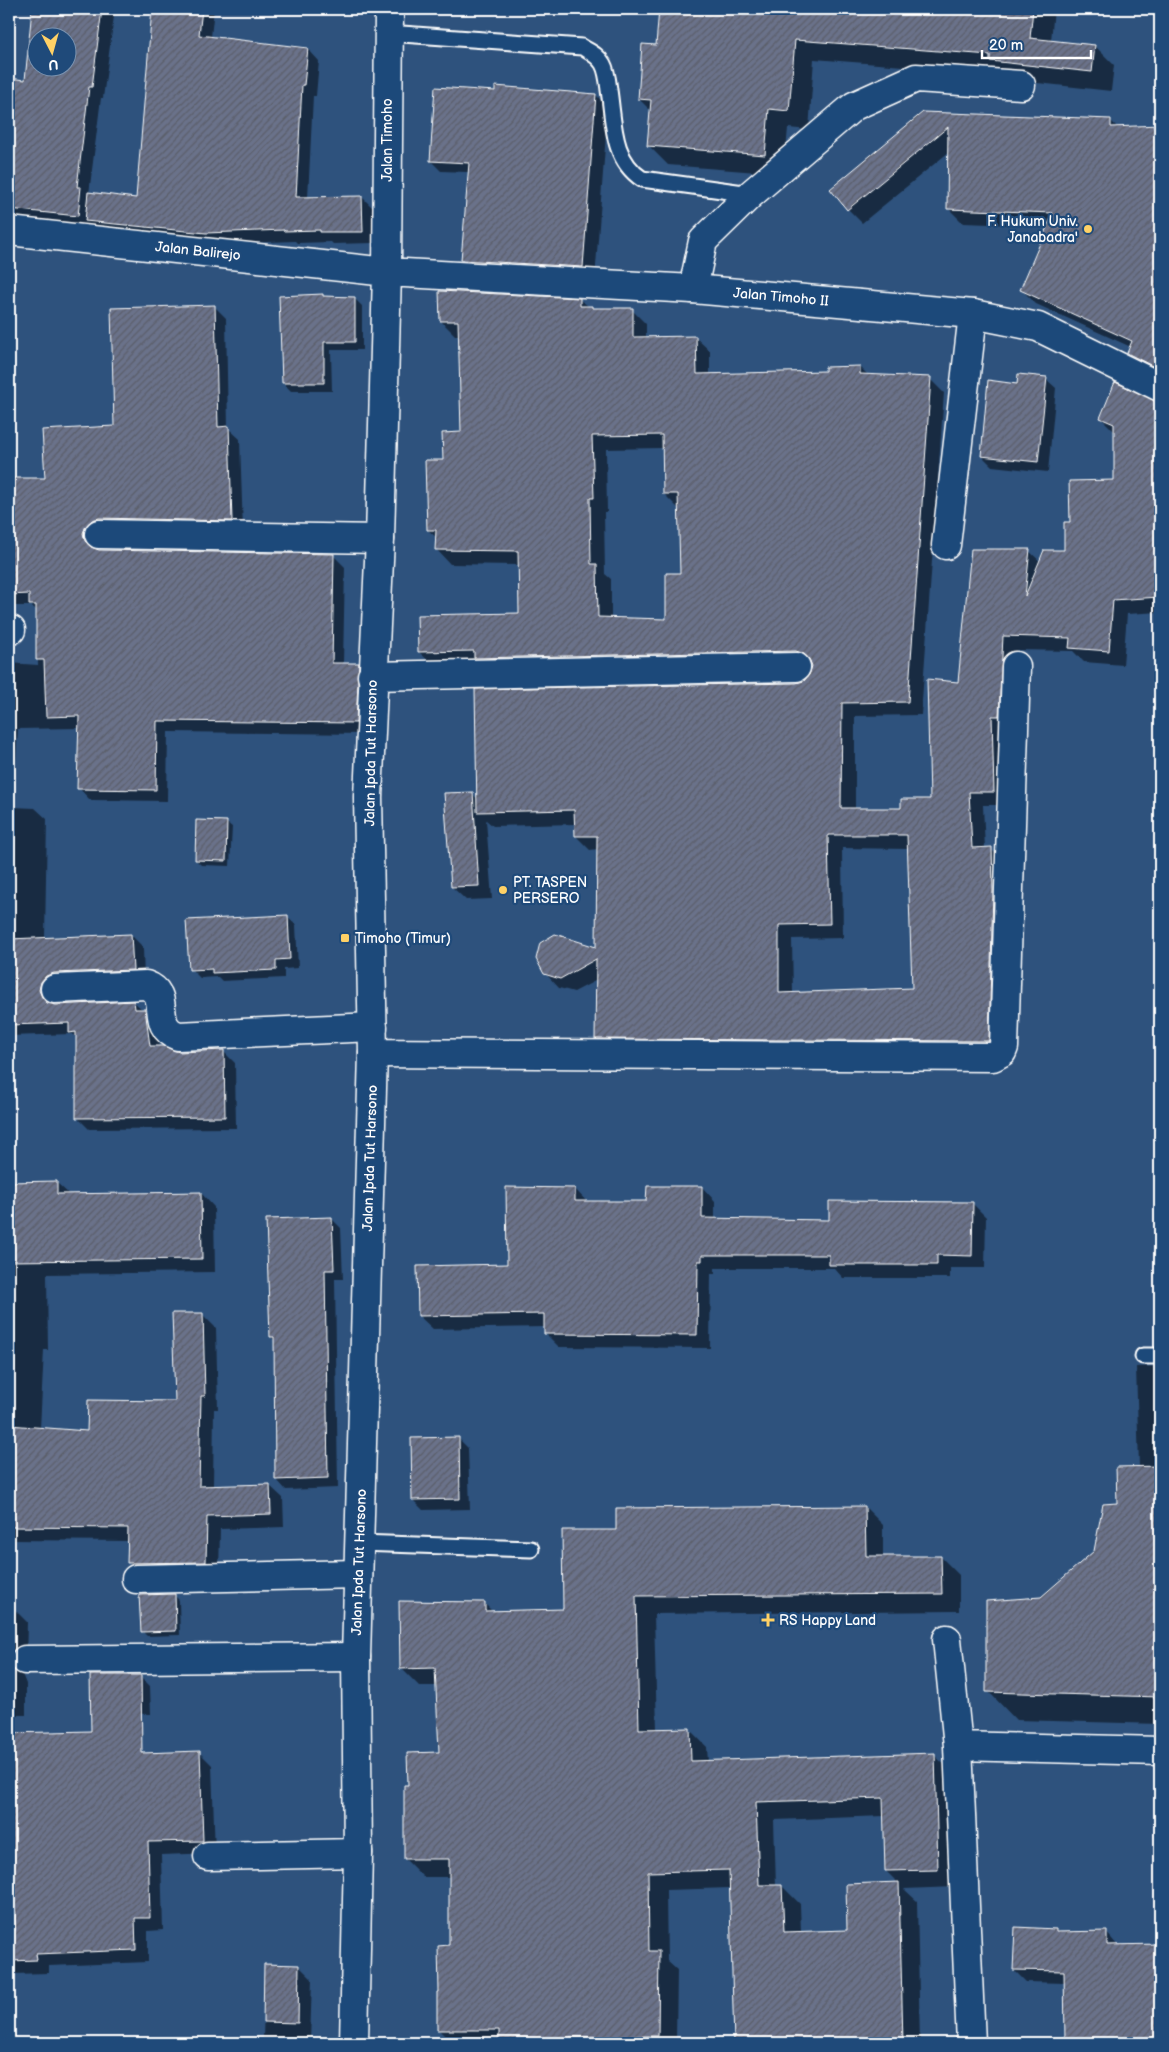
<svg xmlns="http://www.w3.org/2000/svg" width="1169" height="2052" font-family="'Balsamiq Sans',sans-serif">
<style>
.shadow{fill:#0007;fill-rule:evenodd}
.building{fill:url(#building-hatch);stroke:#fff;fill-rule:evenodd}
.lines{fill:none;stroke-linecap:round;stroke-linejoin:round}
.lane-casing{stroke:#fff;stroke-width:19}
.street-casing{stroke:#fff;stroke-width:31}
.secondary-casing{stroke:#fff;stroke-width:31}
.lane{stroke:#1f4a7a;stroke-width:15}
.street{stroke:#1f4a7a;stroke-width:28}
.secondary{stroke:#1f4a7a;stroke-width:28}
.poi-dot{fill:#ffd166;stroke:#1f4a7a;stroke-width:2}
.labels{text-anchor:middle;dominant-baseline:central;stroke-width:4.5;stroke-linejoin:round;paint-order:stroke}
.street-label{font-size:14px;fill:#fff;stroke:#1f4a7a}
.poi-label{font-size:14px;fill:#fff;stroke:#1f4a7a;text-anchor:start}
</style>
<defs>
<pattern id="building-hatch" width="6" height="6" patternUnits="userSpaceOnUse" patternTransform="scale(1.25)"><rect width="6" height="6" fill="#6a728a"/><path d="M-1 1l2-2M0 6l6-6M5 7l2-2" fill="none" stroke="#5a5d68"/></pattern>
</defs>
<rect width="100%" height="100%" fill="#2e527d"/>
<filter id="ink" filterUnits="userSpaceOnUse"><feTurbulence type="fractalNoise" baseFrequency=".02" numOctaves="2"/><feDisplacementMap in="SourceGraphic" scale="10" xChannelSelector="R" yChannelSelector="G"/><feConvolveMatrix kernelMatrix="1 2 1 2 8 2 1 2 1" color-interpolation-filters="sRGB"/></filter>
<g filter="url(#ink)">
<path class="shadow" d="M33,9h82l-12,89h-2l-12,96 49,5 16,-190h60l-3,28 97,12 11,12 -3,35h-3l-5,102 54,-1 12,12v34l-41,1 -2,-2 -34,1 -2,-2 -77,3 -120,-12 -8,-8 -1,3 -80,-9v-139l17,3zM38,38h30v30h-30z
M659,9h395l-3,32 44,5 19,19 -3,26 -101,-11 -5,-6 -191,-15 -5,71 -21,-2 -4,46 -116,-9 -20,-20 3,-34 -12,-12 18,-52z
M436,89l55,84 -50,-2 -10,-10z
M596,95l12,12 -13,172 -120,-7 -12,-12z
M924,113l186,7 8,8 42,-2v250l-18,-9 -14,-14 3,-6 -95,-43 -14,-14 27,-64 -86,-3 -14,-14v-57l-87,71 -14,-14z
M324,298h30l8,8v44h-31l1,41h-41l-8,-8z
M580,300l14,10h38l14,14v14h50l14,13v24l116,-3 34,-5 8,8 62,4 14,14 -23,322 -66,1v93h47l29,-9 28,-117 70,-132 12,11 24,-11 7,-28 43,-41v-50l-14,-14 14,-34 45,20v208l-33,2 -4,51 -39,-3 -11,-11 -56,-1 -9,155h-25l2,44h6l14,14 -3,192 -392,-3 -14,-14 1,-58 -23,12 -15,-4 -14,-15 52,-25 1,-99 -8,1 -14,-14v-12l-83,2 -7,-6 6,79 -26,1 -14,-13 20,-94 6,7 326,-118 7,-6 1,-11h-1l-322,7 -56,-7 -14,-13 101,-37 -1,-50 -69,-1 -13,-14v-12l-9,-8 17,-69 17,-28 -2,-98h-5l-14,-14zM663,448l1,46 14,14 4,66 -15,46 -56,-1v-40l-6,-5 -1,-62h3l-1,-63zM842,848l67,1 4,140 -120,5 -1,-55 51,-1z
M214,306l12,12 2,110 12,11 3,93 -148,14v4l238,5 12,12 -2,97 15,1 12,11 -3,58 -199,-2 -1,69 -77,-1 -11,-12 1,-60 -62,1 -5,78 22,1 12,11 -2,120 86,-4 12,12 1,34 -92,13 -1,11 83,-3 23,20 3,26 19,5 44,-2 12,12 1,65 -147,1 -12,-12v-79l-4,-4 -64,2v-373l29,2 -1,-54 -5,-5h-23v-127l37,1 69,-53z
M1046,379l10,9 -8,84 -56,-6 -10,-10 36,-71z
M227,823l5,4 -2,39 -29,-1 -5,-5z
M287,917l9,8 2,43 -14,1v9l-62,3 -4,-4 -18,1 -9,-9z
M9,1183h48l13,12 131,-2 13,14 1,65 -168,2 1,76h-4l-4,79 49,4 87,-30 26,-89 14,14 2,81h-4l-1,78 56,-2 14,13 1,29 -64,2 -1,46 -77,1 -14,-14 1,-21 -120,-1z
M702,1187l13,14v19l115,1 143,-17 13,13 -1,51h-35v10h-107l-9,-10h-119v6h-4l-1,74 -151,-1 -14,-14v-6l-112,2 -14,-13 89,-51 67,-76 12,13h61z
M331,1218l10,10 2,51h-8l3,209 -52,2 -9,-10 -2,-139 -4,-4z
M1160,1366v358l-144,-4 -28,-29 53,-93 55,-46 43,-85 -3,-100z
M458,1438l10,10 2,61 -47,1 -10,-10z
M865,1507l18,18v32h58l18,18v36l-305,3 3,116 32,-1 18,18 1,15 226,-7 19,18 3,114 -52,2 13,12 3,142h-185l-4,-155 -65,2 1,71 10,9 -1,73h-224l-14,-14 2,-36 11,-46v-70h-28l-18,-18 5,-73 30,-32 -3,-68h-18l-18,-18 83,-65 9,9 71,-2 53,-79zM885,1816l1,55 12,12 -49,48 -48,1 -1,-28 -18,-18h-6l-2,-66z
M174,1595l5,5 1,35 -33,1 -5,-5z
M9,1608h4l14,14 -1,42 -4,10 4,10v31h-17z
M140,1676l10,10 1,28 -49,-1z
M199,1752l13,13 3,88 -54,2 2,75 -15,1v31l-99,4v7l-36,1 2,69h-6v-111h7l-3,-83 -3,-3 -1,-90z
M1056,1930l3,3 47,-1 12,14 42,-1v98h-94v-60l-40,-1 -12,-12z
M265,1965l34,1 13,13 -2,64h-82v-3l35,-1z"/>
<path class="building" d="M32,9h70l-10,78h-3l-12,100h4l-3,29 -69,-7v-131l16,2zM38,38h30v30h-30z
M152,9h50l-3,26 109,13 -4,37h-2l-6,112 66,-1 1,36h-43v-2l-36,1v-1l-78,3 -121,-12 3,-29 48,6z
M659,9h374l-3,29 65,7 -3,27 -102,-11v-6l-195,-15 -6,71 -20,-2 -4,46 -118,-9 4,-46 -13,-1 4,-55 14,1z
M495,86l101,8 -13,173 -122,-7 8,-97 -39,-2 5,-74 60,4z
M923,112l188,7v8l49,-2v245l-33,-17 5,-12 -112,-51 33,-77 -106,-4 1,-82 -101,83 -17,-21z
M439,291l141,7v8h12v2h41v29l63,-1 1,38 128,-3v-4l35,-1v8l71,3 -23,325 -66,1 -1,105h60v-9h29l-3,-120 31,3 13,-133h59l-5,47 19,-46h20v-28h6l-1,-41 45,-1v-56l-14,-6 15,-36 45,20v195l-47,3 -4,51 -40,-3 1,-10 -67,-2 -4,80h-7l2,76h-25l3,56 20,-1 1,43 -4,151 -394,-2 1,-80 -36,20 -16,-5 -8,-15 4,-16 15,-9 41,13 1,-111h-22l-1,-26 -97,2 -2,-123 321,-6 8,-2 5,-6 3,-9 -3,-7 -5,-5 -8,-3 -322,7v-7l-56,1 -1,-37 102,-2 -1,-62 -83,-1 1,-20h-9l-2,-70h18l-1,-27 19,-1 -3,-111h-18zM662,435l1,59h15l2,79h-14v46l-68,-2 -1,-53h-6l-1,-66h4l-2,-62zM828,835h79l5,153 -133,5v-68l51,-1z
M323,294v2l32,1v45h-31v41h-42l-3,-87z
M215,305l3,122 11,-1 3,95 -133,-3 -7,2 -6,6 -3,7 2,8 6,6 8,3 235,4 -2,109h27l-3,60 -199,-2 -1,69 -79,-1 2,-73 -33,1 -2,-57h-8v-55h-7v-11l-20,1v-117h36l-3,-48 72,-4 -3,-118z
M1018,374l29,3 -9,85 -57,-6 7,-76 29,4z
M473,792l6,94 -28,1 -7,-94z
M196,820l31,1 -1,40 -31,-1z
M288,915l2,44 -14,1v10l-64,3v-4l-23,1 -3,-50z
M131,934l2,36 -79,3 -8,3 -5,6 -2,8 3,7 5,6 9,2 78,-4 1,8h10l5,37h14l15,6 45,-2 1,67 -149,1v-86l-7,1v-10l-60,2v-86z
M57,1181v13l144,-2 1,67 -193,2v-79z
M647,1186h55v32l127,2v-19l144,1 -1,54 -35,-1v10h-108v-10h-127v6h-4l-1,74 -153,-1v-20l-126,2 -1,-50 90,-2 -1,-77 69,1v13h71z
M332,1217l2,53h-9l3,208 -53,2 -1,-143h-4l-4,-118z
M172,1313h31l2,83h-4l-2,90 71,-2 1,30 -64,2 -1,46 -79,1 1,-35 -119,-1v-102l78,6 1,-31 87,1z
M459,1437l1,62 -48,1 -1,-62z
M1160,1466v231l-174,-5v-91l55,-4 53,-46 9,-47 14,-1 -1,-36z
M865,1506l1,50h75l1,38 -306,2 3,133 51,-1 1,33 244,-8 3,117 -53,1 -2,-73 -127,4 3,83h23l2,47 63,-2 -1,-46 53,-2 4,161h-169l-5,-173 -81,2 1,79h10l-1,85 -88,1v3h-71v-10h-62v-38h2l-1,-46 11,-1v-86h-45v-74h4l-1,-32 32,-1 -4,-84 -35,1 -1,-68 86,1v9l78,-2 -1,-79h54v-22z
M175,1594l1,37 -35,1 -2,-37z
M90,1675h51l1,78 58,-2 3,90 -55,1 2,76h-15l1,32 -100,4 1,6 -28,1v-30l6,-1 -3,-84h-3v-113l82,-2z
M1015,1927l41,2v3l51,-1v14l53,-1v99h-35v-4l-60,1 -1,-69 -51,-1z
M264,1964l35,1 -1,58 -35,-1z"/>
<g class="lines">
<g class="lane-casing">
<path id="lane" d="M388,33l194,14c8,5 16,8 21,17 4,7 5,18 6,26 5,33 3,69 33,89l109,15
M1143,1356h17
M359,1543l172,6"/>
</g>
<g class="street-casing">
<path id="street" d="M693,289l10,-48 48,-47 103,-88 62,-28 105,7
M99,534l281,5
M946,545l27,-231
M9,630h2
M372,676l424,-9
M55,989l91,-4c27,9 3,41 32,51l195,-9
M373,1053l620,4 9,-5 2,-5 12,-381
M136,1579l222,-5
M947,1639l11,107 13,297
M25,1660l331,-3
M958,1746l202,5
M208,1856l150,-3"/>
</g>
<g class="secondary-casing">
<path id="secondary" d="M9,231l378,41 306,17 280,25 65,13 122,60
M354,2043l4,-190 -2,-196 17,-604 -5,-256 12,-258 7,-267 2,-263"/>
</g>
<use href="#lane" class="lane"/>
<use href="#street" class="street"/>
<use href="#secondary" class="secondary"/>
</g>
</g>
<g class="poi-dot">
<circle cx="1088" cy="229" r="5"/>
<circle cx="503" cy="890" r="5"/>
<rect x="340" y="933" width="10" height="10" rx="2.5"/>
<path d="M765.5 1612.5h5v5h5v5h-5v5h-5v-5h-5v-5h5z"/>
</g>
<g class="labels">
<g class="street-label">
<text transform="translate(387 140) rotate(-90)">Jalan Timoho</text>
<text transform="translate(198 251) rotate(6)">Jalan Balirejo</text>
<text transform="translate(781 297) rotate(5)">Jalan Timoho II</text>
<text transform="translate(371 753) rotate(-89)">Jalan Ipda Tut Harsono</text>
<text transform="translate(370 1158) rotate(-88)">Jalan Ipda Tut Harsono</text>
<text transform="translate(359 1562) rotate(-88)">Jalan Ipda Tut Harsono</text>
</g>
<g class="poi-label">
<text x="1078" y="221" text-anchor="end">F. Hukum Univ.<tspan x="1078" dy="16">Janabadra'</tspan></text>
<text x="513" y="882">PT. TASPEN<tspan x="513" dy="16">PERSERO</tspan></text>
<text x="355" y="938">Timoho (Timur)</text>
<text x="779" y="1620">RS Happy Land</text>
</g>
</g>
<rect width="1169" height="2052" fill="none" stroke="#1f4a7a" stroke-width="30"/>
<rect x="15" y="15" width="1139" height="2022" fill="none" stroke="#fff" stroke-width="2" filter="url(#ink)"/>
<g transform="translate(52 52) rotate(174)"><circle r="24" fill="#1f4a7a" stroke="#7992af"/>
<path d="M0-4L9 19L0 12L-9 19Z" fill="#ffd166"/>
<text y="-8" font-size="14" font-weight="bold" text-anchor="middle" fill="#ffffff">U</text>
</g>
<path d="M982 50v8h109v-8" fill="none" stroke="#ffffff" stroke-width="2.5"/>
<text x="989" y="50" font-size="15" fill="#ffffff" stroke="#1f4a7a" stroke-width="4" paint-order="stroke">20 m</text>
</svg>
